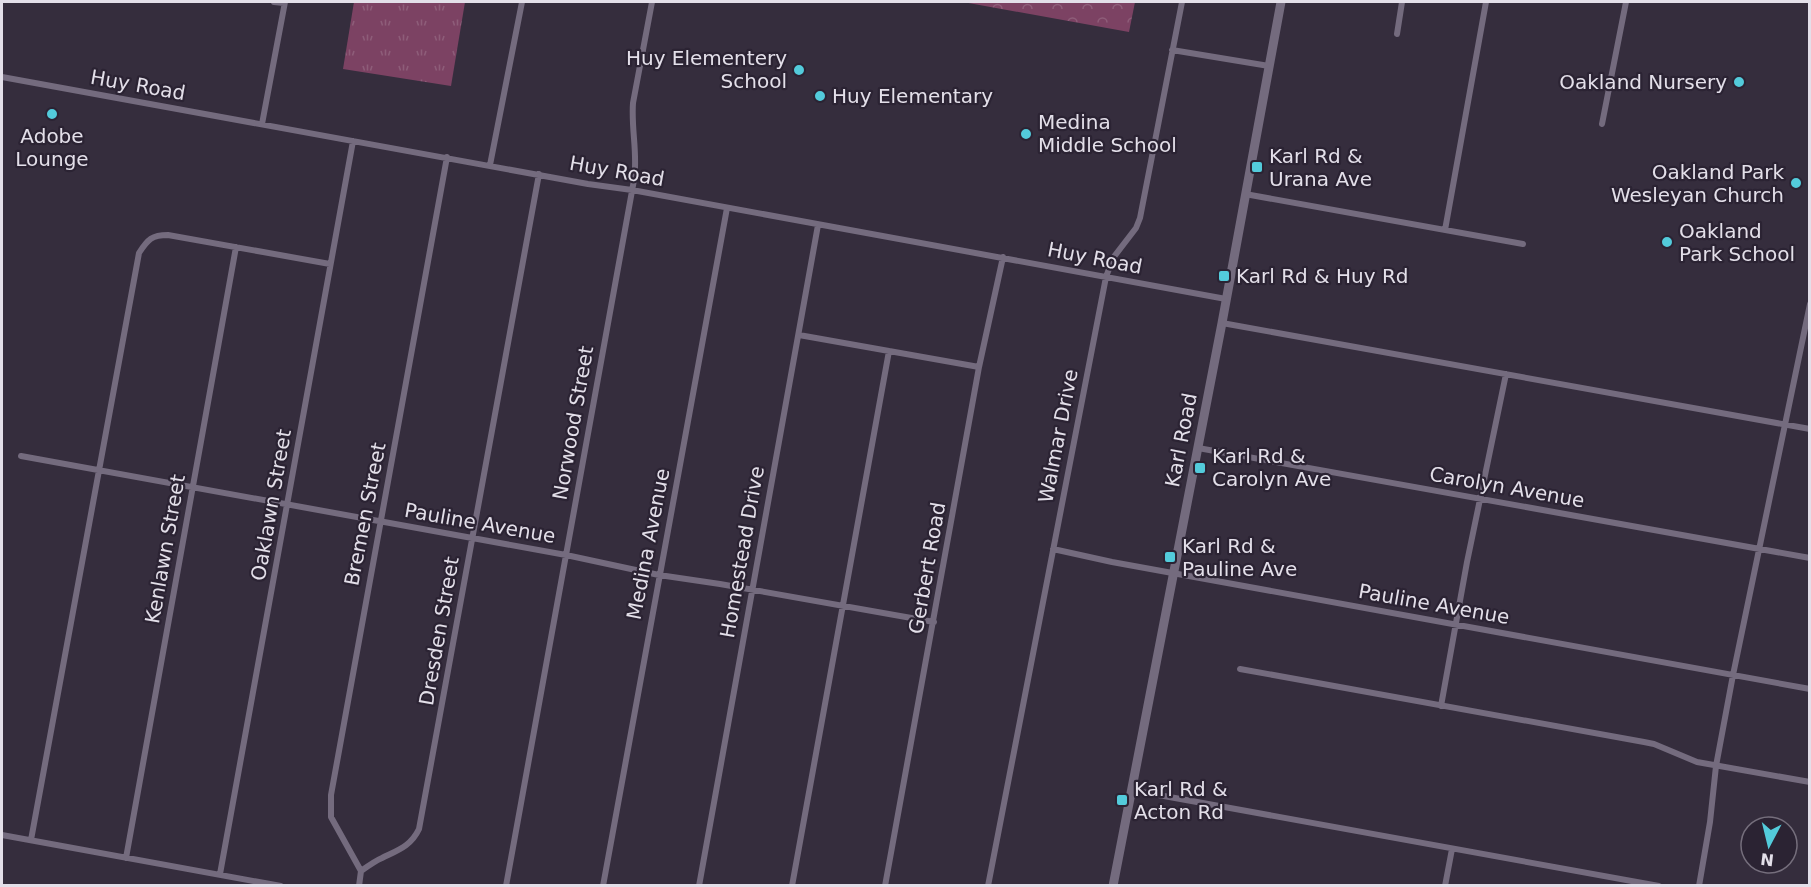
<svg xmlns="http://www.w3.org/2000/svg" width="1811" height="887" font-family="'DejaVu Sans',sans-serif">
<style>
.grass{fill:url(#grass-tufts)}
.park{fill:url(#park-crowns)}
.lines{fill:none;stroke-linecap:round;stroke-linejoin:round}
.minor{stroke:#746b7e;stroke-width:6}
.secondary{stroke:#746b7e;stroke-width:9}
.poi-dot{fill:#53cbdb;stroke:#2b2333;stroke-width:2}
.labels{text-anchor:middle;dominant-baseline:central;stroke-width:4.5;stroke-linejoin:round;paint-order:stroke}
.poi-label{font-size:20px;fill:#e3dfe9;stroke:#2b2333;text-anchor:start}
.street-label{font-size:20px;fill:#e3dfe9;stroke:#2b2333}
</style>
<defs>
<pattern id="grass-tufts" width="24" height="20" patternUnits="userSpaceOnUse" patternTransform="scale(1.5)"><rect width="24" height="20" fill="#7c4263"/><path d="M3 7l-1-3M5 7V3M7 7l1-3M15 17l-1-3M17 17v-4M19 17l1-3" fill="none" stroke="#8e5d79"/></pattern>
<pattern id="park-crowns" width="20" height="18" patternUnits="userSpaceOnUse" patternTransform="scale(1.5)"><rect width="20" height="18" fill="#7c4263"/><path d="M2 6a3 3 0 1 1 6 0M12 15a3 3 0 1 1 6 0" fill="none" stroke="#8e5d79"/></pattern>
</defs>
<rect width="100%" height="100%" fill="#352d3d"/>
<path class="grass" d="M354,2h111l-14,84 -108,-17z"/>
<path class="park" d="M963,2h172l-6,30z"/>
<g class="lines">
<path class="minor" d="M274,2l10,1
M1397,34l5,-32
M1172,50l97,16
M2,77l586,107 44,6 594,109
M262,124l23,-122
M1602,124l24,-122
M490,165l32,-163
M1245,194l278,50
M1445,230l41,-228
M1222,323l588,106
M799,335l180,32
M1198,448l612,110
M21,456l545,99 93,20 61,9 214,38
M1053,549l59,13 698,127
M1240,669l404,73 10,2 43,18 113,20
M1441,706l26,-144 39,-188
M1131,790l528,96
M2,835l279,51
M31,840l108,-587c9,-14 13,-18 29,-18l162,29
M126,858l110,-611
M361,871l-30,-54v-22l116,-638
M220,874l133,-733
M359,886l2,-15c7,-5 14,-10 21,-13 16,-8 29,-12 37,-29l120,-655
M506,886l128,-706c4,-26 -3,-51 -1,-77l19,-101
M603,886l124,-678
M699,886l119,-661
M792,886l97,-535
M885,886l94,-519 24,-110
M988,886l118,-609 7,-19 23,-30 4,-10 42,-216
M1445,886l7,-37
M1699,886l11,-64 6,-56 17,-91 77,-371"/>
<path class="secondary" d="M1113,886l109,-563 59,-321"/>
</g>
<g class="poi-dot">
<circle cx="799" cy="70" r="6"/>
<circle cx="1739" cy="82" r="6"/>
<circle cx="820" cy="96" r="6"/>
<circle cx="52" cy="114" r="6"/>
<circle cx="1026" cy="134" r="6"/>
<rect x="1251" y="161" width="12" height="12" rx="3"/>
<circle cx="1796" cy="183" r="6"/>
<circle cx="1667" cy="242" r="6"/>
<rect x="1218" y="270" width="12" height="12" rx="3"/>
<rect x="1194" y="462" width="12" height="12" rx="3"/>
<rect x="1164" y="551" width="12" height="12" rx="3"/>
<rect x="1116" y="794" width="12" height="12" rx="3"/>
</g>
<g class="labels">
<g class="poi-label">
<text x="787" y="58" text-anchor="end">Huy Elementery<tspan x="787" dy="23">School</tspan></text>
<text x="1727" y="82" text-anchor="end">Oakland Nursery</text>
<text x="832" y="96">Huy Elementary</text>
<text x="1038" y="122">Medina<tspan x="1038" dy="23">Middle School</tspan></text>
<text x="52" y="136" text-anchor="middle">Adobe<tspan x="52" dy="23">Lounge</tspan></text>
<text x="1269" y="156">Karl Rd &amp;<tspan x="1269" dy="23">Urana Ave</tspan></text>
<text x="1784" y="172" text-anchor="end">Oakland Park<tspan x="1784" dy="23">Wesleyan Church</tspan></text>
<text x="1679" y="231">Oakland<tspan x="1679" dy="23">Park School</tspan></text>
<text x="1236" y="276">Karl Rd &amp; Huy Rd</text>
<text x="1212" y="456">Karl Rd &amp;<tspan x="1212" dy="23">Carolyn Ave</tspan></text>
<text x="1182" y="546">Karl Rd &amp;<tspan x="1182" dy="23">Pauline Ave</tspan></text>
<text x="1134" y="789">Karl Rd &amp;<tspan x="1134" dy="23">Acton Rd</tspan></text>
</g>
<g class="street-label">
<text transform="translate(138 85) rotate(10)">Huy Road</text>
<text transform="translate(617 171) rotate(10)">Huy Road</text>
<text transform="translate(1095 258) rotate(11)">Huy Road</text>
<text transform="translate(573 423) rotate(-80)">Norwood Street</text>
<text transform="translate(1058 436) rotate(-79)">Walmar Drive</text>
<text transform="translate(1181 440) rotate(-79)">Karl Road</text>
<text transform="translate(1507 487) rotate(10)">Carolyn Avenue</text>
<text transform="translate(271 505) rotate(-80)">Oaklawn Street</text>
<text transform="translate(365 514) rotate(-79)">Bremen Street</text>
<text transform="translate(480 523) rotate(10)">Pauline Avenue</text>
<text transform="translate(648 544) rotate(-79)">Medina Avenue</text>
<text transform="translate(165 549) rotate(-80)">Kenlawn Street</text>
<text transform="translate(742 552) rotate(-80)">Homestead Drive</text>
<text transform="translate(927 568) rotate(-80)">Gerbert Road</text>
<text transform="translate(1434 604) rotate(10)">Pauline Avenue</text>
<text transform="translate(439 631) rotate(-80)">Dresden Street</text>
</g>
</g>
<rect width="1811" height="887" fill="none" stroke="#e3dfe9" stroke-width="6"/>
<g transform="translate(1769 845) rotate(187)"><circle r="28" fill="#2b2333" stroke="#756e7c" stroke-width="1.5"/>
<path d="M0-4.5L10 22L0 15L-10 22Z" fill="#53cbdb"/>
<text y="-9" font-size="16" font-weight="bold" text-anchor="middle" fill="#e3dfe9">N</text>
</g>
</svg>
